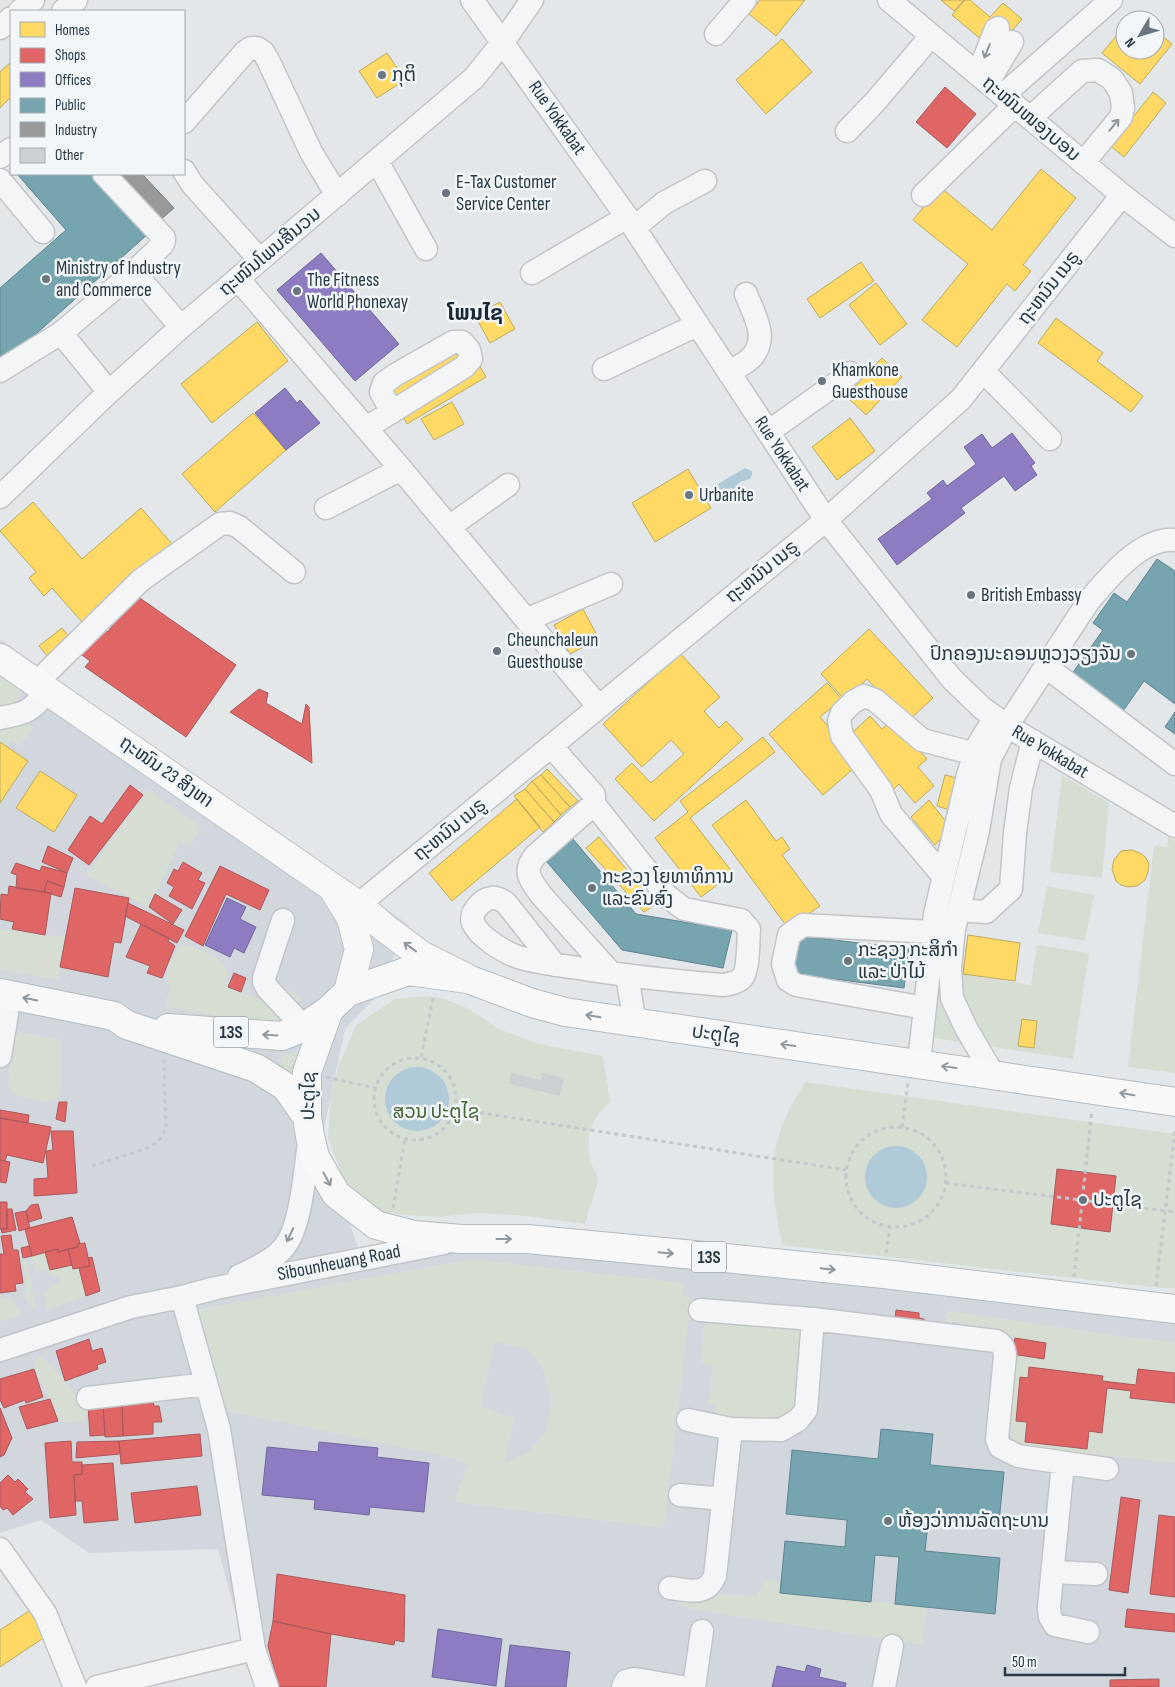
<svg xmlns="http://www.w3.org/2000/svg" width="1175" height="1687" font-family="'Sofia Sans Condensed','Noto Sans Lao',sans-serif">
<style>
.built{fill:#d2d7dd}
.green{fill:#d6ded4;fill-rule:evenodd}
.water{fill:#b0cad8}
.homes{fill:#ffd966;stroke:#bea95c}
.shops{fill:#e06666;stroke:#a9585c}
.offices{fill:#8e7cc3;stroke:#6f689e}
.public{fill:#76a5af;stroke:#5f8490}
.industry{fill:#999;stroke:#777c80}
.building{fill:#cdd0d3}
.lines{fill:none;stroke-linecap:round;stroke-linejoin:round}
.minor-casing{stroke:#c2c5c8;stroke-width:25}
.major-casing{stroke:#c0c4c8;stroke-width:30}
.highway-casing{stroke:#b6bbbf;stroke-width:30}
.path{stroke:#c2c7ca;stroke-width:3;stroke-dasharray:4 4;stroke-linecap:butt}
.minor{stroke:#f4f5f7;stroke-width:22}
.major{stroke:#f8f8f8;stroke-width:28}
.highway{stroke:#f8f8f8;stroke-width:28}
.oneway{stroke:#8e969e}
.oneway2{stroke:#90989f}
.poi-dot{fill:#6a757f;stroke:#f2f6f9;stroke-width:2}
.labels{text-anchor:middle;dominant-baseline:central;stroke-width:5;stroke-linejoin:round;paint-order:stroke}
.shield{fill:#f2f6f9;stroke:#65717c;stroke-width:1}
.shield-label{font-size:18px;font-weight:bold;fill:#283846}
.poi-label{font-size:19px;fill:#283846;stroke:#f2f6f9;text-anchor:start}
.street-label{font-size:19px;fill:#283846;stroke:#f2f6f9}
.park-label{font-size:19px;fill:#456434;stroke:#f2f6f9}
.quarter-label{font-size:21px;font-weight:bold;fill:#1a2937;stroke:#f2f6f9}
</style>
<rect width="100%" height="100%" fill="#e4e7ea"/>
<path class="built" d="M0,639l409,286 -35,74 -29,30 -22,104 38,126 103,-10 711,56v382h-919l-38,-138 -129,4 -48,-33 -41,13z"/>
<path class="green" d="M0,674l22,18c-3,10 -12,15 -22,16z
M26,720l6,6v3l-12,17 -8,-5 -4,6 -8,-5v-17z
M1062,775l47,28 -7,75 -52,-6z
M147,790l54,36 -11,20 -10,-4 -31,65 -63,-31z
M1168,836l7,5v232l-47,-6 26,-221 13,1z
M1047,886l47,9 -9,46 -47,-8z
M0,930l66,7 -8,43 -58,-11z
M941,943l26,5 -4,26 68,11 6,-40 52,8 -16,106 -139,-21z
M179,945c16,2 37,8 46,22 3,6 3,14 3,20l28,11 19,5 12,-13 9,3 3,7 -11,21 -14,5 -106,-19 -2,-7 5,-12 -4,-7 1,-19 7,-6z
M427,996l18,3 22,9 32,21 40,15 64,12 7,46c-19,17 -25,34 -20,59 2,6 7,12 8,18 0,6 -11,37 -13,45l-59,-8 -47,-3 -40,4 -35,-2 -23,-4 -36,-28 -17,-45 3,-43 8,-30 17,-40 39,-26z
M15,1031l47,9 -1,52c-6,19 -37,5 -49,1l-3,-8 3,-51z
M301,1051l-7,29 -15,-11 3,-13z
M805,1082l370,52v154h-14l-379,-43c-9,-46 -16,-85 4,-129 5,-12 13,-23 19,-34z
M45,1252l5,18 22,-5 1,4 6,-1 7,28 -39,14 -2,-18 15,-10 -2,-4 -10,-4 -1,-4 -11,3 -4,-17z
M24,1259l4,4 7,46h-1l-9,-10 2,-18 -4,-19z
M471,1259l213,24 -1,12 8,4 -27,229 -211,-26 16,-38 -34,-10 -213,-44 -27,-100zM495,1342l33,7 13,17 11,33 -5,30 -17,22 -26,14 10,-47 -34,-11z
M0,1291l2,7h9l12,16 -23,7z
M950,1311l176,26 49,5v121l-169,-19 7,-95 -52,-19v-8h-14l-3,-7z
M704,1321l95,4 5,5 -5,76 -5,6 -35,11 -44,-7v-11l-6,-1 4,-38 -12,-3z
M39,1356h4l16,19 5,3 23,35 -2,7 -13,3 -14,-2 -8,-22 -16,-30v-7z
M764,1579l17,3v11l146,14 -5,38 -225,-35 -18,-4 -2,-5 2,-5 10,-3 68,3 4,-7z"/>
<path class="water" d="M745,468l7,3v4l-2,4 -10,3 -7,9 -5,3 -7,-2 -4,-6 1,-2z
M385 1099a32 32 0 1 1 64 0a32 32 0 1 1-64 0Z
M865 1177a31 31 0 1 1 62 0a31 31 0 1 1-62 0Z"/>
<path class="homes" d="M760,0h45l-29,36 -27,-22z
M941,0h23l-10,11z
M965,0h5l20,17 13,-14 19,16 -27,32 -43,-36z
M1135,13l8,7h-14z
M1125,25v25h30v-20l17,14 -32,40 -38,-31z
M782,39l30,33 -46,42 -30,-34z
M387,53l18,27 -28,18 -18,-27z
M11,62v35l-11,11v-36z
M1153,92l13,11 -42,54 -16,-13 10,-8z
M1041,169l35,29 -53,67 8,6 -16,20 -8,-7 -50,63 -35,-27 46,-56 -55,-44 27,-33 52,43z
M861,262l13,19 -54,37 -13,-19z
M876,283l31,41 -27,21 -31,-40z
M500,302l15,27 -25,14 -15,-27z
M1056,318l47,35 -6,8 46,35 -12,16 -93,-69z
M257,322l31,39 -76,62 -31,-39z
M458,346l6,10 -72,43 -6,-10z
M882,358l20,19 -36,38 -20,-19z
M479,365l7,12 -79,47 -7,-12z
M452,402l12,22 -30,16 -13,-21z
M253,413l33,37 -71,62 -33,-38z
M850,418l25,33 -38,29 -25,-33z
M688,469l23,39 -56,34 -23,-39z
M33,502l49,57 59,-51 31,36 -90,78 -30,-34 -8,8 -15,-18 7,-6 -36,-41z
M583,609l16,30 -29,15 -16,-29z
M62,628l9,11 -23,18 -9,-11z
M869,629l64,69 -26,24 -40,-43 -22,21 -24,-26z
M680,653l40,44 -16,14 15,17 7,-7 17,18 -89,82 -39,-42 17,-16 19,20 33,-29 -13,-14 -29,27 -39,-43z
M827,683l15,16 -22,18 40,46 -37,32 -54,-61z
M870,716l12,13 10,-9 35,39 -9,8 16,19 -19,17 -16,-19 -5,5 -46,-52z
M763,737l12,15 -85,66 43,55 -32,24 -46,-59 33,-26 -8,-11z
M0,742l28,19 -28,42z
M547,769l31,32 -8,6 -29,-32z
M40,771l37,24 -23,37 -38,-24z
M541,775l29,32 -9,8 -29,-34z
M945,775l16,4 -8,32 -16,-5z
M532,781l29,34 -7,7 -29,-33z
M525,789l29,33 -11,10 -29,-36z
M517,799l23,28 -88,74 -23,-28z
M746,800l30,41 6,-4 8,12 -8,6 38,51 -32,22 -76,-103z
M929,800l22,28 -16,17 -24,-28z
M599,837l57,67 -12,8 -58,-64z
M1132,850l10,4 4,4 3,6 -1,8 -3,8 -8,6 -9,1 -7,-2 -5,-4 -4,-12 2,-9 7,-9z
M968,935l52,8 -5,38 -52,-7z
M1022,1019l15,2 -3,27 -16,-2z
M32,1609l16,26 -48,32v-37z"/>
<path class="shops" d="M945,87l31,27 -29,34 -31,-26z
M134,594l102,71 -50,72 -101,-70 5,-6 -8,-6 20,-28 6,5z
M259,689l9,4 -2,10 36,21 4,-20 3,3 3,56 -82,-51z
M130,785l13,10 -54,70 -21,-15 22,-34 12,8z
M48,846l25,12 -6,15 -25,-11z
M183,862l19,11 -4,7 7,3 -13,26 -23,-13 5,-9 -7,-4 7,-14 4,2z
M16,863l24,8 2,-5 25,7 -3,14 -17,-6 -3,11 -28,-4 1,-13 -6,-2z
M220,866l49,24 -9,20 -34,-16 -23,52 -18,-10z
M47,881l17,6 -3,10 -17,-5z
M9,886l42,7 -6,42 -33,-6 2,-7 -14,-3 1,-25 7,1z
M75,888l54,10 -8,45 -7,-1 -6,35 -48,-10z
M155,894l27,16 -9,14 -24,-17z
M128,903l56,27 -7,13 -52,-27z
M141,924l28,14 -1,3 7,5 -13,32 -15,-5 3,-7 -24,-9z
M234,973l12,5 -5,14 -13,-5z
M59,1102h8l-2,20 -9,-3z
M0,1110l29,5 -1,8 -28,-5z
M0,1118l51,9 -8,36 -36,-8 -2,6 -5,-1z
M51,1131h22l4,62 -43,3v-17l14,-1 -2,-27 7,-1z
M0,1160l10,2 -4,21 -6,-1z
M1057,1169l59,7 -6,56 -59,-8z
M0,1202h7v27h-7z
M38,1204l4,14 -13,4 -3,-11 5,-6z
M7,1209h5l4,21 -14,3 -1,-4h6z
M26,1211l4,17 -11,3 -4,-18z
M72,1217l8,26 -3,1 1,3 -20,5v-3l-26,7 -7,-27z
M11,1235l2,15h5l5,33 -8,1 1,7 -16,2v-39h4l-3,-18z
M85,1243l5,23 -17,3 -5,-20 10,-2 -1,-3z
M29,1246l3,10 -9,2 -2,-10z
M58,1249v3l10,-3 4,16 -22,5 -5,-18z
M92,1257l8,34 -14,5 -7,-28 11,-2 -2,-8z
M896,1310l23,3v5l5,1 -1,11 -29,-3z
M1015,1338l31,5 -2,16 -32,-5z
M89,1339l3,12 10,-3 4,14 -9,3 1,4 -33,12 -9,-30z
M1029,1367l74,9 -1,5 34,4 2,-16 37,4v30l-45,-5 1,-7 -24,-3 -5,45 -13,-2 -2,18 -62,-7 2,-20 -11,-1 4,-44 8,1z
M34,1369l9,28 -17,6 -1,-3 -21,8 -4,-8v-21z
M152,1396l2,10h5l3,16h-9v12l-30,2 -1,-36z
M50,1399l8,22 -31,8 -8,-22z
M122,1400l1,36 -18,1 -2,-34z
M88,1405h15l2,30 -15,1z
M0,1408l12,30 -8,17 -4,2z
M200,1434l2,22 -81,8 -2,-23z
M71,1441l1,21h10v12l-8,1 2,40 -26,3 -5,-75z
M119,1441l1,13 -44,4 1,-16z
M113,1463l5,57 -34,3 -2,-22h-7l-1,-26 8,-1v-9z
M8,1475l7,7 3,-3 10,10 -3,3 8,7 -20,16 -6,-7 -4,2 -3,-4v-23z
M197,1486l4,29 -66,8 -4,-30z
M1121,1497l19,3 -12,93 -19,-3z
M1159,1515l16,2v80l-25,-3z
M277,1574l128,21 -1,47 -9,-2 -1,5 -63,-11 -58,-13z
M1127,1609l48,5v18l-50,-5z
M273,1621l58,13 -5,53h-47l-11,-41z
M1159,1679v8h-49v-7z"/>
<path class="offices" d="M321,253l78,91 -44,37 -78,-91z
M285,388l12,15 3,-3 20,23 -34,27 -31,-37z
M1012,433l23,30 -4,3 6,9 -22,16 -11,-15 -43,32 4,5 -68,52 -19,-26 54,-40 -5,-6 16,-13 4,6 29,-22 -12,-17 18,-13 10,14z
M227,898l19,9 -6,12 16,8 -12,26 -10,-5 -4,9 -25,-12z
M319,1442l59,6 -1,9 52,6 -5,49 -54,-5 -1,8 -55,-6 1,-9 -53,-5 5,-48 51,5z
M438,1629l64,10 -6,47 -64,-9z
M510,1645l60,7 -4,35h-61z
M807,1665l14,4 -2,8 27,6 -1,4h-73l5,-21 28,6z"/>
<path class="public" d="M17,174h78l53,60 -148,132v-78l66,-58z
M1157,559l18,12v133l-31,-23 -23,33 -52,-36 34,-48 -10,-7 21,-30 13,9z
M1175,712v22l-10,-7z
M573,839l63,75 96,16 -9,38 -101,-18 -75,-88z
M792,935l117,14 -5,39 -117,-15z
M881,1429l52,5 -3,31 74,7 -5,50 -70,-7 -4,36 75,7 -5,56 -100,-10 4,-47 -24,-2 -4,47 -91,-9 5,-52 60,6 2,-27 -61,-6 6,-64 86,9z"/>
<path class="industry" d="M113,174h29l32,34 -16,14z"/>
<path class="building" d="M511,1073l30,7 1,-7 22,5 -4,18 -51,-12z"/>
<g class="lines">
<g class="minor-casing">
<path id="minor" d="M472,0l155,217 199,303 126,159 30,29 25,18 168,100
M889,0l233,195 53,41
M20,11l13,-11
M63,11l13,-11
M0,28l11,-10
M716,34l29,-34
M978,74l18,-45 2,-1
M988,82l24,-40
M1003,95l108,-95
M1030,118l52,-47 16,-1 14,9 9,14 2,15 -2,9 -38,46
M184,122l61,-70 6,-4h6l6,4 5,8 43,92 26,43
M847,131l28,-29 56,-66
M0,157l11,-8
M377,161l49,88
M184,171l8,13 68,76
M104,174l60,64v3l-2,4 -28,27 47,55
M0,180l43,52
M923,195l92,-90
M634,228l30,-25 41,-22
M532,273l95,-56
M238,279l163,190 197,237
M61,333l48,59
M604,369l93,-44
M0,371l61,-38 73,-61
M983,371l67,68
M729,373c7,-5 17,-10 23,-16 17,-20 2,-42 -6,-63
M366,428l98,-61 7,-8 -2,-9 -7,-8h-9l-58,33 -11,8 -3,9 11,20
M768,432l83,-59
M0,497l109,-105 72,-65 293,-249 29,-36 29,-42
M326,508l75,-39
M449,527l59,-42
M526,620l85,-36
M1045,666l130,98
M36,683l105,-103 79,-56 10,-1 9,4 55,45
M0,718c28,-5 29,-6 48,-27
M551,746l43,49v9l-59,52c-13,16 -4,25 7,40l69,77
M944,877l-53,-63 -10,-24 -39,-54 -3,-15 3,-8 11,-11 11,-6 11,4 47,40 53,14
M358,905l468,-385 135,-121 161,-204
M959,908l12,3 15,1 25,-23 4,-56 6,-45 12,-47
M283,920l-19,58v4l4,7 36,38
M555,965l-49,-62c-5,-3 -9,-6 -14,-5 -10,1 -23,15 -19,25 6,14 31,29 45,34 19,6 41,8 60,11 48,8 96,13 145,17 6,-1 14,-2 19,-7 7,-8 6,-37 7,-49l-8,-9 -57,-11 -17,-13 -73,-92
M627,976l8,47
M925,1008l-129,-23 -8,-5 -5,-16 6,-29 14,-10 130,7
M0,1056l7,-42
M919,1063l16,-149 33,-139 9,-28 18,-30
M993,1074l-27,-46 -14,-30 -2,-31 4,-38 24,-98 12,-72 17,-33 81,-124c20,-24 53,-65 87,-62
M239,1276c16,-8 34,-15 46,-30 17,-22 20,-80 25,-109
M182,1297l37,132 35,220 13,38
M813,1319l183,22c7,3 8,7 9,15l-8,83 3,8 18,9 89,13
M0,1350l131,-43 51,-10 34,-9 228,-45
M88,1398l118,-14
M688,1420l43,9 50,1 17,-10 8,-10 7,-91 -113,-9
M1063,1463l-14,144 1,10 5,8 33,7
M680,1495l43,4
M0,1549l45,64 30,74
M1053,1572l43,2
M670,1588c19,2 36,9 45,-12l16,-147
M97,1687l157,-38
M623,1687l3,-6 9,-2 47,8
M694,1687l8,-56
M884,1687l8,-41"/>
</g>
<g class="major-casing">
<path id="major" d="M0,658l358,247 28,24 35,26 46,23
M335,892l16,26 8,31 -11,43"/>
</g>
<g class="highway-casing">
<path id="highway" d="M0,993l114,23 13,9 129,43 30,19 21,30
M168,1028l114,8 22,-9 25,-17
M1175,1102l-610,-90 -33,-9 -64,-24 -60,-8 -60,21 -19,18 -22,62v45l3,19 5,21 21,37 40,31 38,10 48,4h65l178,17 179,18 291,35"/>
</g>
<path class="path" d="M421,1057l13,-63
M374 1099a41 41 0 1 1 82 0a41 41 0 1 1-82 0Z
M326,1077l49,11
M456,1109l390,61
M902,1127l6,-45
M846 1177a50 50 0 1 1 100 0a50 50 0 1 1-100 0Z
M92,1166l53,-17 13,-7 8,-13 -2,-69
M946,1183l229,29
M393,1208l12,-69
M886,1253l4,-26
M1074,1277l18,-167
M1156,1286l19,-155"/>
<use href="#minor" class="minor"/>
<use href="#major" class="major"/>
<use href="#highway" class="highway"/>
</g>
<defs><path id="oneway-shaft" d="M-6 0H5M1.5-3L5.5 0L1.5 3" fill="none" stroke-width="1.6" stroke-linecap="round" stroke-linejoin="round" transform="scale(1.25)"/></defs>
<g class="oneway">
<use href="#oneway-shaft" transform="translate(987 51) rotate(112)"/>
<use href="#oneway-shaft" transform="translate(1114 125) rotate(-51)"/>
<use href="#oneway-shaft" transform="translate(290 1235) rotate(115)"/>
</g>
<g class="oneway2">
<use href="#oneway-shaft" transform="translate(410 947) rotate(-144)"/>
<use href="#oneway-shaft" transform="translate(30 999) rotate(-169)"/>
<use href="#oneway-shaft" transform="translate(593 1016) rotate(-171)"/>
<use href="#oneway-shaft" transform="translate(270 1035) rotate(-176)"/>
<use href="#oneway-shaft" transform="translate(788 1045) rotate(-172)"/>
<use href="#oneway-shaft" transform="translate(949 1067) rotate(-172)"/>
<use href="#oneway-shaft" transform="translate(1127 1094) rotate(-171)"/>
<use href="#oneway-shaft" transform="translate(327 1179) rotate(61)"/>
<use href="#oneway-shaft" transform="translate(504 1239)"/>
<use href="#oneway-shaft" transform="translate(666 1253) rotate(5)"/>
<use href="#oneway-shaft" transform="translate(828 1269) rotate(6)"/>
</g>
<g class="poi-dot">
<circle cx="382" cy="75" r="5"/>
<circle cx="446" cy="193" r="5"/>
<circle cx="46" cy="279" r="5"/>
<circle cx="297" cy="291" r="5"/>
<circle cx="822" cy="381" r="5"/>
<circle cx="689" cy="495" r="5"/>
<circle cx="971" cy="595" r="5"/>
<circle cx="497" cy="651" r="5"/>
<circle cx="1131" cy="654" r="5"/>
<circle cx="592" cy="888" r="5"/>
<circle cx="848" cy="961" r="5"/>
<circle cx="1083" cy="1200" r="5"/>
<circle cx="888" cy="1521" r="5"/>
</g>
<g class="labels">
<g class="shield">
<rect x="213.5" y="1016.5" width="35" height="31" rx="4"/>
<rect x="691.5" y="1241.5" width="35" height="31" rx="4"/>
</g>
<g class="shield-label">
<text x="231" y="1032">13S</text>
<text x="709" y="1257">13S</text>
</g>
<g class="poi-label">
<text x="392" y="75">ກຸຕິ</text>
<text x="456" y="182">E-Tax Customer<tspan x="456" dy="22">Service Center</tspan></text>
<text x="56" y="268">Ministry of Industry<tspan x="56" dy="22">and Commerce</tspan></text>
<text x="307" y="280">The Fitness<tspan x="307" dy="22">World Phonexay</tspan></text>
<text x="832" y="370">Khamkone<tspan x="832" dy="22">Guesthouse</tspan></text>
<text x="699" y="495">Urbanite</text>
<text x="981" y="595">British Embassy</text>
<text x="507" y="640">Cheunchaleun<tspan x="507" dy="22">Guesthouse</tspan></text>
<text x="1121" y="654" text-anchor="end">ປົກຄອງນະຄອນຫຼວງວຽງຈັນ</text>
<text x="602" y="877">ກະຊວງ ໂຍທາທິການ<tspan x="602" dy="22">ແລະຂົນສົ່ງ</tspan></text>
<text x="858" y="950">ກະຊວງ ກະສິກຳ<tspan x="858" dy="22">ແລະ ປ່າໄມ້</tspan></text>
<text x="1093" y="1200">ປະຕູໄຊ</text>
<text x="898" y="1521">ຫ້ອງວ່າການລັດຖະບານ</text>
</g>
<g class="street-label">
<text transform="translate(557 118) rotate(55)">Rue Yokkabat</text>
<text transform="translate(1031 119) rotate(40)">ຖະໜົນໜອງບອນ</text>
<text transform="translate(270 252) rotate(-40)">ຖະໜົນໂພນສີນວນ</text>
<text transform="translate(1049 288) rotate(-52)">ຖະຫນົນ ເນຣູ</text>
<text transform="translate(782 454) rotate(57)">Rue Yokkabat</text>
<text transform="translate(762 572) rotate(-39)">ຖະຫນົນ ເນຣູ</text>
<text transform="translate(1050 752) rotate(31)">Rue Yokkabat</text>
<text transform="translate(166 772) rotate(35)">ຖະໜົນ 23 ສິງຫາ</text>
<text transform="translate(450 830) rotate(-39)">ຖະຫນົນ ເນຣູ</text>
<text transform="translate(716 1035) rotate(8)">ປະຕູໄຊ</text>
<text transform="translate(309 1096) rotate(-89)">ປະຕູໄຊ</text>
<text transform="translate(339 1263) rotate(-11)">Sibounheuang Road</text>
</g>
<g class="park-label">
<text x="436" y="1112">ສວນ ປະຕູໄຊ</text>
</g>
<g class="quarter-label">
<text x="475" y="313">ໂພນໄຊ</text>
</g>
</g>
<rect x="10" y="10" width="175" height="165" fill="#f2f6f9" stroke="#a1aab1"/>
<rect x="20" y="22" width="25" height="15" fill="#ffd966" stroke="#a1aab1"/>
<text x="55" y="35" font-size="15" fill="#283846">Homes</text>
<rect x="20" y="48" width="25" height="15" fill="#e06666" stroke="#a1aab1"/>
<text x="55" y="60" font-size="15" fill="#283846">Shops</text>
<rect x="20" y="72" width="25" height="15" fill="#8e7cc3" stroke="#a1aab1"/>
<text x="55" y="85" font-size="15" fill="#283846">Offices</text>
<rect x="20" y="98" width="25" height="15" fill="#76a5af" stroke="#a1aab1"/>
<text x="55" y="110" font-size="15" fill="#283846">Public</text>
<rect x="20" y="122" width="25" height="15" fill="#999999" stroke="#a1aab1"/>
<text x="55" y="135" font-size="15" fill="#283846">Industry</text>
<rect x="20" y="148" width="25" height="15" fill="#cdd0d3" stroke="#a1aab1"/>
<text x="55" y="160" font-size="15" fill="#283846">Other</text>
<g transform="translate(1140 35) rotate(232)"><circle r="24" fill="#f2f6f9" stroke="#a1aab1"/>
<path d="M0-4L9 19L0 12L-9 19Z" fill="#6a757f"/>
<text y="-8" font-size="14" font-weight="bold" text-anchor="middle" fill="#283846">N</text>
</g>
<path d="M1005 1667v8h120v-8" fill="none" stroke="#283846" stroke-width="2.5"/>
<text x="1012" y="1667" font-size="15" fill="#283846" stroke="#f2f6f9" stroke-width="4" paint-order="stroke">50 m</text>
</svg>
